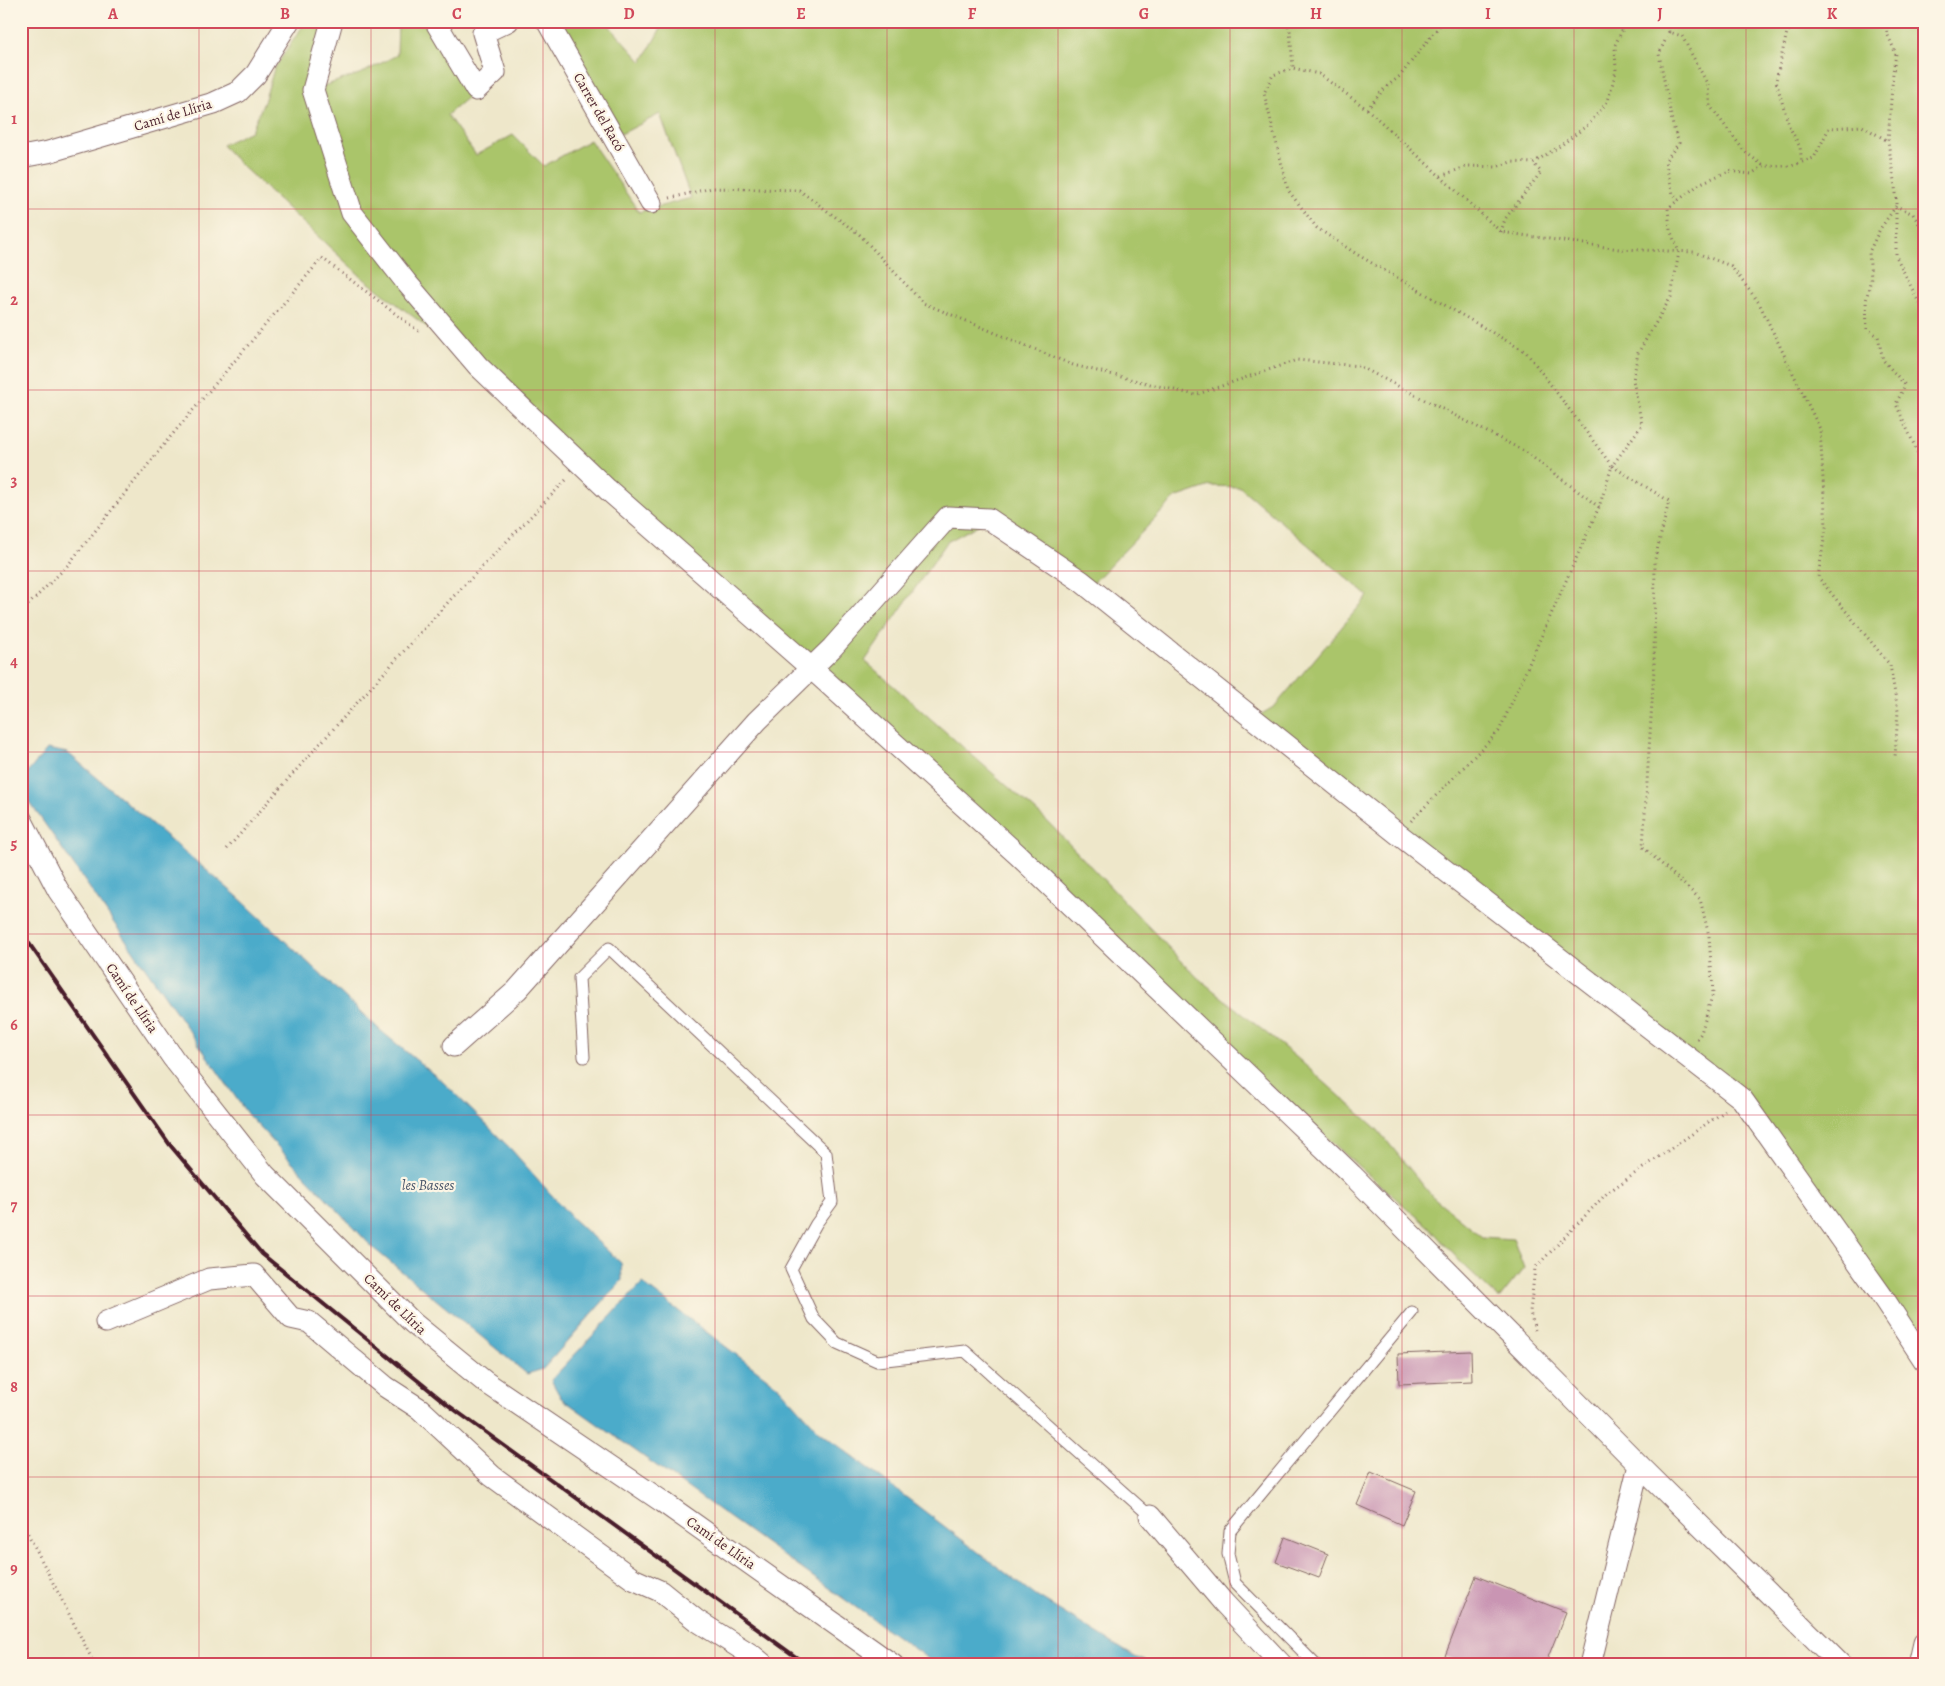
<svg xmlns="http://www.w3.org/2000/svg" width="1945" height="1686" font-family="Alegreya,serif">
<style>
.green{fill:#aac56b;stroke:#7a724b}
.water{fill:#4babca;stroke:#4a657a}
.building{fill:#c995b3}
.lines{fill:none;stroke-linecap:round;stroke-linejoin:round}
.lane-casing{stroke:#836563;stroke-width:13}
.street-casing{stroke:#836563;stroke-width:23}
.path{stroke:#836563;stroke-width:3;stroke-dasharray:1 4;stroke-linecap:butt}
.lane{stroke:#fff;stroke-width:11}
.street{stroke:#fff;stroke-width:21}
.rail{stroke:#4a1f2b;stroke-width:4}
.grid{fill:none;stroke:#d1495b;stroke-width:1;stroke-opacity:0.55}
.labels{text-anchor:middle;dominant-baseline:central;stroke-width:4.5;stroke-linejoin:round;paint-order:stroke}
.street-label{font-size:14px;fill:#4a1f2b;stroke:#fcf5e5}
.water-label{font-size:15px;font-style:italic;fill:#4a576b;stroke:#fcf5e5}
.neatline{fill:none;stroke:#d1495b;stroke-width:2}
.grid-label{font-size:16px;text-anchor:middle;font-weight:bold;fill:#d1495b}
</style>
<rect width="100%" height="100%" fill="#fcf5e5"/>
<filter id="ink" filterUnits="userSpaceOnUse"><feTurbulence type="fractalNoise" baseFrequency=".02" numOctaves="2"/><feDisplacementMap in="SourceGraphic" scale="10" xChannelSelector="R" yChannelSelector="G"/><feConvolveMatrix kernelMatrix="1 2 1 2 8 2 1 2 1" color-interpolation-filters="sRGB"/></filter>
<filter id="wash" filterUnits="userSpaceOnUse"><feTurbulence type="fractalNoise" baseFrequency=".0096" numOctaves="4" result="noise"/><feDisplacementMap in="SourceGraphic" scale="20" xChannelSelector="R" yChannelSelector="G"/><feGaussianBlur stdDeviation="1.12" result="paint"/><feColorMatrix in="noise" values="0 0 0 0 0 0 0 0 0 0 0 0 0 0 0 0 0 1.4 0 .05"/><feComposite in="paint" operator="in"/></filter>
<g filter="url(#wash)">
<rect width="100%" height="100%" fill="#eee7ca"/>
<path class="green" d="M306,21h26l-18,68 48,-16 35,-18 1,-34h37l41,69 -29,25 29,40 37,-20 31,31 46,-26 49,72 52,-14 -31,-84 -39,20 -62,-113h46l37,41 19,-34 -5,-7h1268v1339l-182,-261 -489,-380 22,-13 93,-110 -128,-109 -30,-1 -35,12 -82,85 -104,-64 -42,23 -82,119 182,160 151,157 98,79 81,72 55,67 50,41 31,2 11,29 -25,31 -34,-32 -35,-39 -73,-63 -879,-799 -114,-87 -122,-113 -20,-21 29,-14 13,-29 10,-33z"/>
<path class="water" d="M47,749l21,4 169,143 143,134 64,53 66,65 62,70 49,45 1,17 -79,89 -16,5 -154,-126 -125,-133 -222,-318 -2,-20z
M642,1283l137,104 40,44 217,165 99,61 20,8h-218l-376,-267 -10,-18z"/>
<g id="blocks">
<path class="building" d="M1471,1351l1,30 -73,3 -1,-30z
M1371,1472l45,19 -14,34 -45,-20z
M1285,1537l43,17 -9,24 -43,-16z
M1476,1576l90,36 -21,53h-79l-21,-9z"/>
</g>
</g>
<g filter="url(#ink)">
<use href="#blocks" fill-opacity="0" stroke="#836563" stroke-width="1"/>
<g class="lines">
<g class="lane-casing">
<path id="lane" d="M584,1057l-5,-79 30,-30 217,205 6,49 -16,22 -25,45 23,50 23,24 40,18 88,-10 185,165
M1316,1665l-81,-82 -7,-29 2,-23 182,-219"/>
</g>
<g class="street-casing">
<path id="street" d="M332,21l-19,69 39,123 54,69 72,84 129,123 204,179 207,187 334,320 287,290 202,200
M435,21l41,69 19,-18 -12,-39 25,-12
M547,21l104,182
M21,157l27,-5 166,-49 24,-11 18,-18 33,-53
M21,819l37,71 115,168 92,117 148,148 71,58 179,121 230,163
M454,1046l63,-56 240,-269 75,-73 116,-131 41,2 92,62 317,253 344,265 140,197 42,64
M106,1322l103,-43 45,-4 37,43 18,4 77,65 34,22 72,67 141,103 27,12 36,29 57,36 11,9
M1150,1516l73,86 59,63
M1590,1665l49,-200
M1919,1665l5,-22"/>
</g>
<path class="path" d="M1287,21l3,10 3,37
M1667,21l2,11 13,4 26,49 2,21 35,46 19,14
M1801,21l-14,11 -11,49 13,45 11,21 2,16
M1886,21l1,12 9,21 -3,18 -5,69 8,53v62l28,57
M1669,32l-10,22 14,72 6,17 -14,18 8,33 5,6
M1367,109l18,-21 15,-12 43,-55
M1441,176l27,-10 28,1 15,-5 22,1 27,-17 29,-22 19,-23 8,-30 -1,-26 12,-24
M670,198l42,-10 87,2 61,45 63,68 150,62 122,30 102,-35 62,6 165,85 75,56
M1501,232l4,-13 36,-47 -8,-9
M1924,232l-11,-18 -17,-8 -16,23 -11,23 2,26 -5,23 1,28 11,7 5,24 22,25 -9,19 28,63
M21,612l47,-47 98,-123 156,-184 99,75
M1411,821l88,-90 100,-224 13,-41 -86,-114 -168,-97 -41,-27 -29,-38 -24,-97 9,-18 20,-7 26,6 48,35 134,123 118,17 75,3 37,14 28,37 61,126 6,98 -8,50 72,88 8,46 -3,46
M227,849l62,-71 161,-178 117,-121
M1697,1039l4,-6 12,-40 -4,-57 -9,-37 -57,-52 11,-178 1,-110 14,-58 -57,-35 30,-41 -9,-45 5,-27 33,-56 8,-45 -9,-22 -2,-22 33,-25 28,-12 22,3 13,-8h27l23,-8 15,-30 33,-2 26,15
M1535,1330l-5,-18 5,-44 72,-75 118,-82
M21,1520l74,145"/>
<use href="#lane" class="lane"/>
<use href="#street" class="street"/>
<path class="rail" d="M21,932l149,213 92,109 186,151 359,260"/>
</g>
</g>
<path class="grid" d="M199,21v1644M371,21v1644M543,21v1644M715,21v1644M887,21v1644M1058,21v1644M1230,21v1644M1402,21v1644M1574,21v1644M1746,21v1644M21,209h1903M21,390h1903M21,571h1903M21,752h1903M21,934h1903M21,1115h1903M21,1296h1903M21,1477h1903"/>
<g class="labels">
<g class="street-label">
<text transform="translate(599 112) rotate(60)">Carrer del Racó</text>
<text transform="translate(173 115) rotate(-17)">Camí de Llíria</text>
<text transform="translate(132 998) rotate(56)">Camí de Llíria</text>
<text transform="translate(395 1304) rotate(44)">Camí de Llíria</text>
<text transform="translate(721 1543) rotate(35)">Camí de Llíria</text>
</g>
<g class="water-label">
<text x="428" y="1185">les Basses</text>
</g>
</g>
<rect width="1945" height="1686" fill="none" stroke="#fcf5e5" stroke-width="55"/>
<rect x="28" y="28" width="1890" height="1630" class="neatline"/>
<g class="grid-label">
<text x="113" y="19">A</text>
<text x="285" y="19">B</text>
<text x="457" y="19">C</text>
<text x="629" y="19">D</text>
<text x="801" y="19">E</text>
<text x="972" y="19">F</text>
<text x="1144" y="19">G</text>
<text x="1316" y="19">H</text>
<text x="1488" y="19">I</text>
<text x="1660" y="19">J</text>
<text x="1832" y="19">K</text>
<text x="14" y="124">1</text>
<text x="14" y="305">2</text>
<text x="14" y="486">3</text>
<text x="14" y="667">4</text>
<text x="14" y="849">5</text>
<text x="14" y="1030">6</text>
<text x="14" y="1211">7</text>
<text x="14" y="1392">8</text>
<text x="14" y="1574">9</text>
</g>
</svg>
